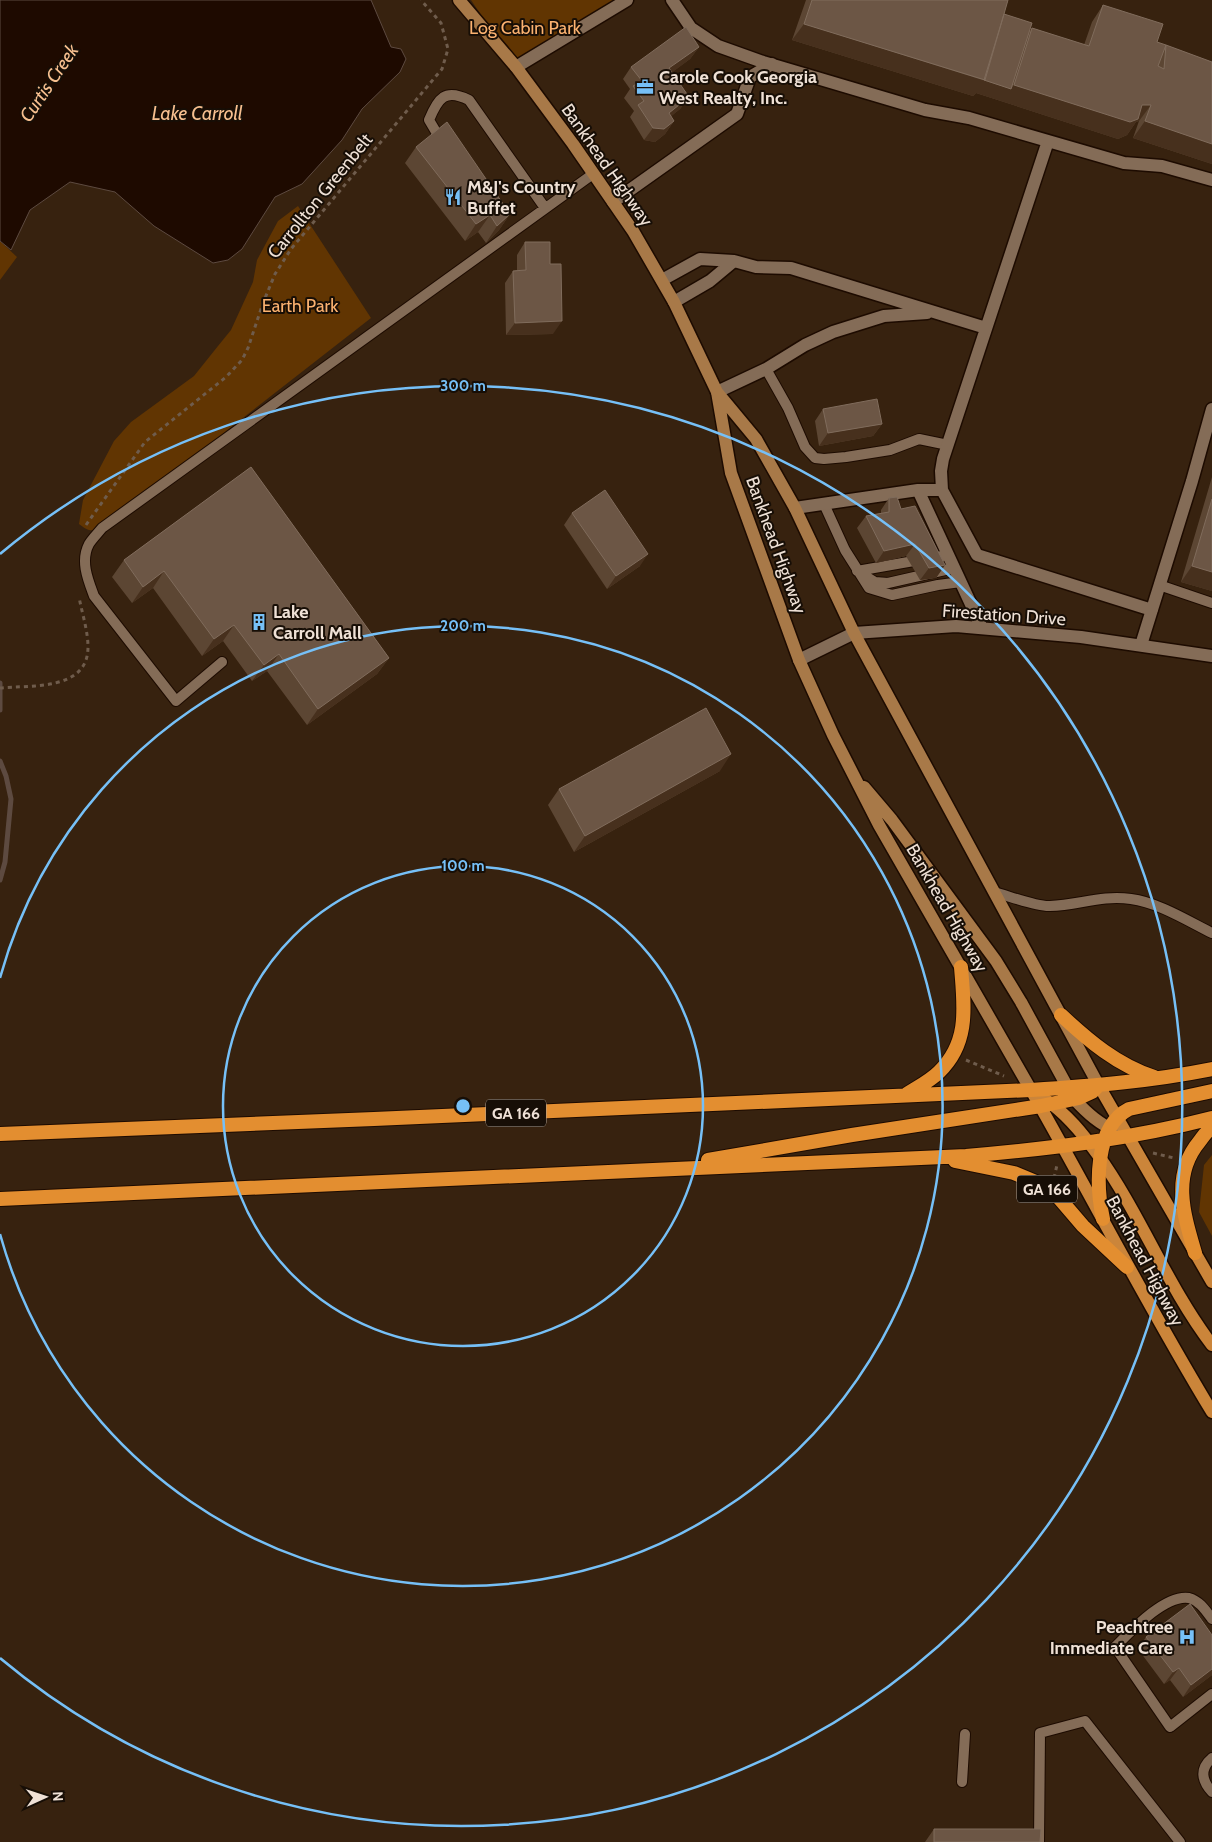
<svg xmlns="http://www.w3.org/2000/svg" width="1212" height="1842" font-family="Cabin,sans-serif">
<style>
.green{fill:#613502}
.water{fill:#1e0a00;stroke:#5d4a40}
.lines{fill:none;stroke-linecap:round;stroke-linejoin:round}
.stream{stroke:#5d4a40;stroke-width:5}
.service-casing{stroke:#1d0b00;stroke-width:12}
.minor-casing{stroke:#1d0b00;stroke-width:15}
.secondary-casing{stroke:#1d0b00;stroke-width:15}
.primary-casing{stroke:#1d0b00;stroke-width:15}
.trunk-casing{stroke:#1d0b00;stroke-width:16}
.path{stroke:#6f5c4c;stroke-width:3;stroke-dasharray:4 4;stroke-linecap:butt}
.service{stroke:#846c57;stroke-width:10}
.minor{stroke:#846c57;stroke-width:12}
.secondary{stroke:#a87948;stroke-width:12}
.primary{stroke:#cb853a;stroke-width:12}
.trunk{stroke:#e38e30;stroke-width:14}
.wall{fill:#5c4633}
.shaded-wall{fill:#47301d}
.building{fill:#6c5645;stroke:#806c5c}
.ring{fill:none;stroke:#76c0f7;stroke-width:2.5}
.labels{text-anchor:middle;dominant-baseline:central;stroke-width:4;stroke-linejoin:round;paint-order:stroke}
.shield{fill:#170e06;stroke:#aea298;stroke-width:1}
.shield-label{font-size:16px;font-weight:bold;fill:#efe1d6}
.park-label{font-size:18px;fill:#fcb270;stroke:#170e06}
.poi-label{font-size:18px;font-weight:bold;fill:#efe1d6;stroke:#170e06;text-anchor:start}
.street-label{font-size:18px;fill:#efe1d6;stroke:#170e06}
.water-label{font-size:19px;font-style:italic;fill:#f7bf8f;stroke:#170e06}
.centre{fill:#76c0f7;stroke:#170e06;stroke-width:2.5}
.ring-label{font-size:15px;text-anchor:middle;font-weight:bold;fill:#76c0f7;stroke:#170e06;stroke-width:4;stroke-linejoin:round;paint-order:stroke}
</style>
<rect width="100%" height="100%" fill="#37220f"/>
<path class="green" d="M471,0h150l-105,67z
M298,206l73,112 -269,210c-11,4 -14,3 -23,-4l4,-24 31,-59 17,-19 63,-46 24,-30 13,-16 22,-48 4,-22 21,-39z
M0,241l17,16 -17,23z
M1212,1155v81l-13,-24 5,-47z"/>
<path class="water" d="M0,0h371l20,47 10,2 5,10 -6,13 -38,37 -20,31 -40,44 -27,13 -33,52 -14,11 -15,3 -59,-37 -39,-34 -45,-10 -40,28 -19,40 -11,-9z"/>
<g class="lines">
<path class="stream" d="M0,683v27
M0,761l6,15 5,23 -6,63 -5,18"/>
<g class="service-casing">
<path id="service" d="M442,142l-13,-22c9,-22 16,-32 40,-20l76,108
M766,369l22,39 17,39 10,11 9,1 22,-2 44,-7 29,-11 29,6
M824,504l21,46 24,38 23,7 46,-10 23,-3
M857,571l91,-16
M862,574l13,8 13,1 66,-15
M1159,585l53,18
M222,662l-46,39 -82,-105c-6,-16 -14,-35 -5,-52 3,-5 9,-11 13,-16l491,-354
M994,892c15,4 43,15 56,14 29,-1 51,-11 81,-7 26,3 57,22 81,34
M1212,1619c-6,-8 -12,-18 -23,-21 -24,-4 -59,34 -74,49l55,80 42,-33
M1212,1758c-13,11 -10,23 0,34
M962,1782l3,-48
M1039,1842l1,-109 45,-12 95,121"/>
</g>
<g class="minor-casing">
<path id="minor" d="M672,0l19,28 27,18 45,16 162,48 44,8 155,45 38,3 50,14
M516,67l111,-67
M613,202l124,-88 13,-37 22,-13
M662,280l38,-21 34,2 22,6 35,1 195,60
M674,302l36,-21 24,-20
M717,392l49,-23 39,-24 28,-13 51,-16 43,-3
M942,490l35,65 175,55
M795,508l123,-18
M982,628l-64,-138h24l-1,-19 2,-12 105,-318
M1141,645l51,-164 20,-72
M799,660l55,-27 102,-7 125,11 131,19"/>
</g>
<g class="secondary-casing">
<path id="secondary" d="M459,0l57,67 57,77 60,87 41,71 43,90 39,47 39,69 59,125 245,453
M717,392l14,81 68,187 34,75 46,90 152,265
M864,787l28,33 104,141 25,41 53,97c13,14 26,26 44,33"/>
</g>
<g class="primary-casing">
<path id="primary" d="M1099,1086l113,196
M1031,1090c61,107 117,217 181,322
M1046,1100c21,14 37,34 52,55 43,60 69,131 114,190"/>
</g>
<g class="trunk-casing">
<path id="trunk" d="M1061,1015c28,26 56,50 93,62
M907,1094c11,-7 23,-13 32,-22 31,-30 25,-66 22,-105
M0,1134l374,-15 657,-29c61,-4 121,-9 181,-21
M708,1160l144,-25 189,-29 38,-8 13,-6 6,-6
M955,1161l59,12 24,10 21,15 24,28 44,41
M0,1199l966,-43c82,-7 165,-17 246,-38
M1103,1219c-7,-33 -9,-92 26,-110l83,-18
M1195,1253c-11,-38 -24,-77 4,-111 4,-5 7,-11 13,-14"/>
</g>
<path class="path" d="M86,525l59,-83 81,-65 16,-17 6,-12 15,-45 12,-29 16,-25 151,-180 6,-20 -7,-26 -20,-23
M0,688c31,-3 88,3 88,-41 0,-16 -6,-34 -9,-50
M966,1060l38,16
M1153,1153l21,5
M1054,1178l3,-13"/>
<use href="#service" class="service"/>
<use href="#minor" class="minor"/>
<use href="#secondary" class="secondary"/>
<use href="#primary" class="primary"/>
<use href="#trunk" class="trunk"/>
</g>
<path class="wall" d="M806,0h202l-4,14 25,18 3,-4 52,17 8,-23 11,-17 54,37 55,20v102l-79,-26 6,-17 -3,1 -9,13 -9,4 -142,-46 -3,3 -181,-56z
M699,47l-9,12 -18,13 17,25 -9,12 -9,7 3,5 -9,13 -10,8 -11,-2 -14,-23 4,-6 -10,-13 6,-9 -7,-10 8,-12z
M416,147l94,67 -11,16 -13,13 -8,-11 -13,9 -60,-78z
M525,242l28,92 -47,1 -1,-52 8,-12 4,-1v-15z
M823,409l59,15 -9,12 -54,10 -4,-25z
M251,467l138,191 -12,16 -70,51 -40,-54 -15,10 -29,-40 -21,15 -49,-68 -21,15 -20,-26 12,-17z
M1212,477v114l-31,-9z
M889,498l12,11 44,56 -9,13 -16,2 -14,-24 -30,7 -19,-35 9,-12 15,-3v-3z
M572,513l68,53 -33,23 -43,-64z
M720,771l-146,81 -26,-47 11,-16z
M1146,1637l66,38 -29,22 -13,-17 -6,4 -26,-35z
M934,1829l106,13h-115z"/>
<path class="shaded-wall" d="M804,24l207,65 3,-4 128,20h9l-12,16 -3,1 -9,13 -9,4 -142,-46 -3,3 -181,-56z
M699,47l-9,12 -29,22 8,-13z
M689,97l-9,12 -19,16 8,-12z
M674,121l-9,13 -10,8 -11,-2 9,-12z
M1145,121l67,23v20l-79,-26z
M510,214l-11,16 -13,13 11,-17z
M490,215l-12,17 -13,9 11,-17z
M562,321l-9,13 -47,1 9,-12z
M882,424l-9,12 -54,10 9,-13z
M915,544l-9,12 -30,7 8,-12z
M648,554l-8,12 -33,23 9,-13z
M945,565l-9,13 -16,2 9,-12z
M1192,566l20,6v19l-31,-9z
M164,571l-11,17 -21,15 11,-16z
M234,625l-11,16 -21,15 12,-17z
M279,654l-12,17 -15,10 12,-16z
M389,658l-12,16 -70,51 11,-16z
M731,754l-11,17 -146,81 11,-16z
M1179,1668l-9,12 -6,4 9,-12z
M1212,1669v6l-29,22 8,-12z"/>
<path class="building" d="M812,0h196l-23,80 -181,-56z
M1103,5l60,19 -6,18 9,3 -8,21 6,3 2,-24 46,17v82l-67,-23 6,-16h-9l-4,14 -8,3 -116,-37 18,-57 57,18z
M1004,14l28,9 -21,66 -27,-9z
M686,27l13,20 -30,21 20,29 -20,16 5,8 -10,8 -11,-1 -15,-23 6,-4 -11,-15 9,-5 -11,-14z
M447,122l63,92 -13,12 -7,-11 -14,9 -60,-77z
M525,242h25v22h11l1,57 -47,2 -2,-52 13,-1z
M877,399l5,25 -54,9 -5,-24z
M251,467l138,191 -71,51 -39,-55 -15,11 -30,-40 -20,14 -50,-68 -21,16 -19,-27z
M605,490l43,64 -32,22 -44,-63z
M897,497l4,12 14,-3 30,59 -16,3 -14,-24 -31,7 -18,-35 23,-4v-14z
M1212,499v73l-20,-6z
M706,708l25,46 -146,82 -26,-47z
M1190,1604l22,31v34l-21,16 -12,-17 -6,4 -27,-35z
M934,1829h107l-1,13h-106z"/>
<g class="ring">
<circle cx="463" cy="1106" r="240"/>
<path d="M0 978A480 480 0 1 1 0 1234"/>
<path d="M0 554A720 720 0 1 1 0 1658"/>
</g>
<defs>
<g id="office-bare" transform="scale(1.35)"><path d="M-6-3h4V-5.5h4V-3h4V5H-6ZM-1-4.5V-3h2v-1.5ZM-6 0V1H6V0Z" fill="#76c0f7" stroke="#170e06" stroke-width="2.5" paint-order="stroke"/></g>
<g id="restaurant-bare" transform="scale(1.35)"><path d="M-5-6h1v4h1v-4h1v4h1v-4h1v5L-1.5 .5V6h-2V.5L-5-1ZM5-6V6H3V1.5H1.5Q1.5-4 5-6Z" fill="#76c0f7" stroke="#170e06" stroke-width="2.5" paint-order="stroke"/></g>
<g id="building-bare" transform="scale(1.35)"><path d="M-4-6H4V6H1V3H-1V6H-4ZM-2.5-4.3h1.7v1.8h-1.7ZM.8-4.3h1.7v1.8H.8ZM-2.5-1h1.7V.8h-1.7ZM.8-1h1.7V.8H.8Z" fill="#76c0f7" stroke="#170e06" stroke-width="2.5" paint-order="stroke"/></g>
<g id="hospital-bare" transform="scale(1.35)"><path d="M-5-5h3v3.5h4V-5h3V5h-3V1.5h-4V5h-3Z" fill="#76c0f7" stroke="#170e06" stroke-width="2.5" paint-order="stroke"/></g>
</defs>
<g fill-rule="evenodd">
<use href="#office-bare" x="645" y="87"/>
<use href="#restaurant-bare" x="453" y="197"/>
<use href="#building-bare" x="259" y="622"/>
<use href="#hospital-bare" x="1187" y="1637"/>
</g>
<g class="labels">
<g class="shield">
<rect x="486" y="1099.5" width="60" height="27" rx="4"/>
<rect x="1017" y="1175.5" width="60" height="27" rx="4"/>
</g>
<g class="shield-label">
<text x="516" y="1113">GA 166</text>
<text x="1047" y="1189">GA 166</text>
</g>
<g class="park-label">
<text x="525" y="28">Log Cabin Park</text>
<text x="300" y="306">Earth Park</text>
</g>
<g class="poi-label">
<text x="659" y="77">Carole Cook Georgia<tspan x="659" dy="21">West Realty, Inc.</tspan></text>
<text x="467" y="187">M&amp;J's Country<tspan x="467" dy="21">Buffet</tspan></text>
<text x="273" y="612">Lake<tspan x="273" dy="21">Carroll Mall</tspan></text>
<text x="1173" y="1627" text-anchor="end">Peachtree<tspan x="1173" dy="21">Immediate Care</tspan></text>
</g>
<g class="street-label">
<text transform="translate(607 165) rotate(55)">Bankhead Highway</text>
<text transform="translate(320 196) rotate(-51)">Carrollton Greenbelt</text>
<text transform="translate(776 545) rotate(70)">Bankhead Highway</text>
<text transform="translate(1004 615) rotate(4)">Firestation Drive</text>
<text transform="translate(947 908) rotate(60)">Bankhead Highway</text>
<text transform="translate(1145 1261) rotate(62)">Bankhead Highway</text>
</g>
<g class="water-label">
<text transform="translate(49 83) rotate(-56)">Curtis Creek</text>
<text x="197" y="113">Lake Carroll</text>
</g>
</g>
<circle cx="463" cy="1106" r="8" class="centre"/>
<g class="ring-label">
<text x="463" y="391">300 m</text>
<text x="463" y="631">200 m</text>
<text x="463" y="871">100 m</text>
</g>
<g transform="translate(45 1797) rotate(87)" stroke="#170e06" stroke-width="4" paint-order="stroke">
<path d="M0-4L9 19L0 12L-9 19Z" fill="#efe1d6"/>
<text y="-8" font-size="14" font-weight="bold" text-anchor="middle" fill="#efe1d6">N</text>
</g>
</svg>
